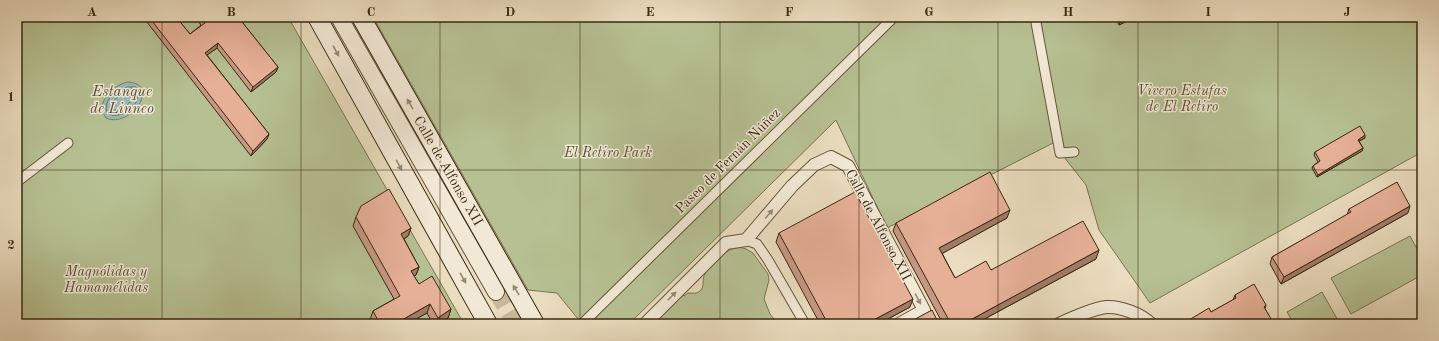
<svg xmlns="http://www.w3.org/2000/svg" width="1439" height="341" font-family="'Old Standard TT',serif">
<style>
.green{fill:#b6c092;stroke:#787450}
.water{fill:#98bab7;stroke:#728074}
.lines{fill:none;stroke-linecap:round;stroke-linejoin:round}
.shore{stroke:#697163;stroke-width:1}
.tertiary-tunnel{stroke:#c7b89b;stroke-width:16;stroke-dasharray:16 8;stroke-linecap:butt}
.pedestrian-casing{stroke:#66553b;stroke-width:11}
.minor-casing{stroke:#66553b;stroke-width:14}
.tertiary-casing{stroke:#66553b;stroke-width:18}
.secondary-casing{stroke:#3a280f;stroke-width:20}
.pedestrian{stroke:#f1e8d5;stroke-width:9}
.minor{stroke:#f1e8d5;stroke-width:12}
.tertiary{stroke:#f1e8d5;stroke-width:16}
.secondary{stroke:#f1e8d5;stroke-width:18}
.wall{fill:#c69782;stroke:#3a280f}
.shaded-wall{fill:#a17b6a;stroke:#3a280f}
.building{fill:#e6b097;stroke:#3a280f}
.oneway{fill:#968872}
.grid{fill:none;stroke:#3a280f;stroke-width:1;stroke-opacity:0.55}
.labels{text-anchor:middle;dominant-baseline:central;stroke-width:3;stroke-linejoin:round;paint-order:stroke}
.park-label{font-size:14px;font-style:italic;fill:#594e30;stroke:#f1e8d5}
.street-label{font-size:14px;fill:#3a280f;stroke:#f1e8d5}
.water-label{font-size:15px;font-style:italic;fill:#524c39;stroke:#f1e8d5}
.neatline{fill:none;stroke:#3a280f;stroke-width:1.5}
.grid-label{font-size:13px;text-anchor:middle;font-weight:bold;fill:#3a280f}
</style>
<rect width="100%" height="100%" fill="#eadcbe"/>
<filter id="stains"><feTurbulence type="fractalNoise" baseFrequency=".005" numOctaves="4"/><feColorMatrix values="0 0 0 0 .2 0 0 0 0 .09 0 0 0 0 .02 0 0 0 .5 -.17"/></filter>
<radialGradient id="worn" r=".72"><stop offset=".6" stop-color="#630" stop-opacity="0"/><stop offset="1" stop-color="#630" stop-opacity=".3"/></radialGradient>
<path class="green" d="M17,17h271l176,307h-447z
M373,17h1049v135l-272,151 -51,-73 -13,-45 -33,-42 -166,85 -51,-108 -207,204h-47l-25,-31 -29,-3z
M1410,236l12,22v17l-71,39 -20,-36z
M739,247l7,2 7,4 15,21 1,6 -5,19 6,15 8,10h-127l30,-30 3,2 4,-3c5,0 9,1 12,-2 5,-5 2,-10 4,-15 5,-13 21,-27 35,-29z
M1322,292l18,32h-46l-7,-12z"/>
<path class="water" d="M127,82c35,1 4,47 -21,36l-5,-8c2,-14 13,-24 26,-28z"/>
<g class="lines">
<path class="shore" d="M128,87h8l2,2c4,16 -16,31 -30,25l-2,-5c0,-12 11,-20 22,-22z
M128,92h4l2,1c-2,11 -12,18 -23,17 -1,-9 9,-16 17,-18z"/>
<path class="tertiary-tunnel" d="M496,292l19,32"/>
<g class="pedestrian-casing">
<path id="pedestrian" d="M1035,17l25,136 14,-1
M17,182l51,-39
M746,240l11,4 11,16 37,64
M582,324l312,-307"/>
</g>
<g class="minor-casing">
<path id="minor" d="M645,324l81,-81 20,-3 46,-54 22,-21 17,-8 17,9 76,144 -25,14
M1059,324c10,-5 36,-16 47,-17 14,-1 35,7 45,17"/>
</g>
<g class="tertiary-casing">
<path id="tertiary" d="M339,17l157,275"/>
</g>
<g class="secondary-casing">
<path id="secondary" d="M317,17l171,307
M361,17l174,307"/>
</g>
<use href="#pedestrian" class="pedestrian"/>
<use href="#minor" class="minor"/>
<use href="#tertiary" class="tertiary"/>
<use href="#secondary" class="secondary"/>
</g>
<path class="wall" d="M143,17h33l14,17 11,-9 -6,-8h43l40,50 -2,5 -25,20 -34,-44 -10,7 62,79 -2,5 -16,17z
M1115,17h16v2l-12,6z
M1365,138l-6,3 4,7 -1,3 -45,26 -5,-9 1,-2 5,-4 -4,-7 1,-3z
M1349,209l59,4 -127,71 -11,-20 2,-7 75,-42z
M356,217l55,11 -3,8 -4,3 15,28 -3,8 -2,1 5,8 32,25 -3,9 -10,6h-5l-6,-11 -20,11h-35l-2,-4 3,-9 21,-12 -41,-73z
M1007,218l-65,35 13,25 36,-8 105,-11 -121,65h-32l-50,-93 3,-8z
M779,233l131,74 -31,17h-59l-44,-82z
M1235,295l31,10 -1,4 9,15h-86l1,-4 22,-8 22,-12z"/>
<path class="shaded-wall" d="M1130,17h1v2l-12,6 1,-3z
M218,43l-1,5 -14,10 2,-5z
M278,67l-2,5 -25,20 2,-5z
M269,134l-2,5 -16,17 2,-5z
M1365,135v3l-8,4 1,-2z
M1363,148l-1,3 -45,26 1,-2z
M1410,206l-2,7 -127,71 3,-7z
M1010,210l-3,8 -71,39 3,-9z
M411,228l-3,8 -10,7 3,-9z
M1099,250l-3,9 -121,65h-12z
M419,267l-3,8 -8,5 3,-9z
M913,299l-3,8 -31,17h-13z
M430,304l-3,9 -20,11h-12z
M451,309l-3,9 -10,6h-2l2,-6z"/>
<path class="building" d="M149,17h27l14,17 15,-11 -5,-6h38l40,50 -25,20 -35,-44 -13,10 64,81 -16,17z
M1117,17h13l-10,5z
M1360,126l5,9 -7,5 5,8 -45,27 -5,-9 7,-5 -5,-9z
M990,172l20,38 -71,38 16,30 31,-17 5,9 92,-49 16,29 -136,74h-12l-55,-101z
M1397,182l13,24 -126,71 -12,-20 79,-45 -2,-3z
M389,189l22,39 -10,6 18,33 -8,4 8,13 13,-8 19,33 -13,9 -8,-14 -35,20h-15l-7,-13 27,-15 -44,-79 5,-11z
M855,192l58,107 -47,25h-38l-49,-91z
M1254,284l12,21 -2,2 10,17h-82l-3,-4 20,-12 2,4 25,-14 -1,-3z
M932,310l7,14h-33z"/>
<defs><path id="oneway-solid" d="M-6-.8H1V-3.2L6.5 0L1 3.2V.8H-6Z"/></defs>
<g class="oneway">
<use href="#oneway-solid" transform="translate(336 51) rotate(61)"/>
<use href="#oneway-solid" transform="translate(410 104) rotate(-120)"/>
<use href="#oneway-solid" transform="translate(399 165) rotate(61)"/>
<use href="#oneway-solid" transform="translate(769 214) rotate(-50)"/>
<use href="#oneway-solid" transform="translate(463 278) rotate(61)"/>
<use href="#oneway-solid" transform="translate(516 290) rotate(-121)"/>
<use href="#oneway-solid" transform="translate(672 296) rotate(-45)"/>
<use href="#oneway-solid" transform="translate(918 299) rotate(62)"/>
</g>
<path class="grid" d="M162,17v307M301,17v307M440,17v307M580,17v307M720,17v307M859,17v307M998,17v307M1138,17v307M1278,17v307M17,170h1405"/>
<g class="labels">
<g class="park-label">
<text x="1182" y="91">Vivero Estufas<tspan x="1182" dy="16">de El Retiro</tspan></text>
<text x="608" y="153">El Retiro Park</text>
<text x="106" y="272">Magnólidas y<tspan x="106" dy="16">Hamamélidas</tspan></text>
</g>
<g class="street-label">
<text transform="translate(728 161) rotate(-45)">Paseo de Fernán Núñez</text>
<text transform="translate(448 171) rotate(60)">Calle de Alfonso XII</text>
<text transform="translate(878 225) rotate(62)">Calle de Alfonso XII</text>
</g>
<g class="water-label">
<text x="122" y="92">Estanque<tspan x="122" dy="17">de Linneo</tspan></text>
</g>
</g>
<rect width="1439" height="341" fill="none" stroke="#eadcbe" stroke-width="44"/>
<rect x="22" y="22" width="1395" height="297" class="neatline"/>
<g class="grid-label">
<text x="92" y="16">A</text>
<text x="231" y="16">B</text>
<text x="371" y="16">C</text>
<text x="510" y="16">D</text>
<text x="650" y="16">E</text>
<text x="789" y="16">F</text>
<text x="929" y="16">G</text>
<text x="1068" y="16">H</text>
<text x="1208" y="16">I</text>
<text x="1347" y="16">J</text>
<text x="11" y="101">1</text>
<text x="11" y="249">2</text>
</g>
<rect width="100%" height="100%" filter="url(#stains)"/>
<rect width="100%" height="100%" fill="url(#worn)"/>
</svg>
